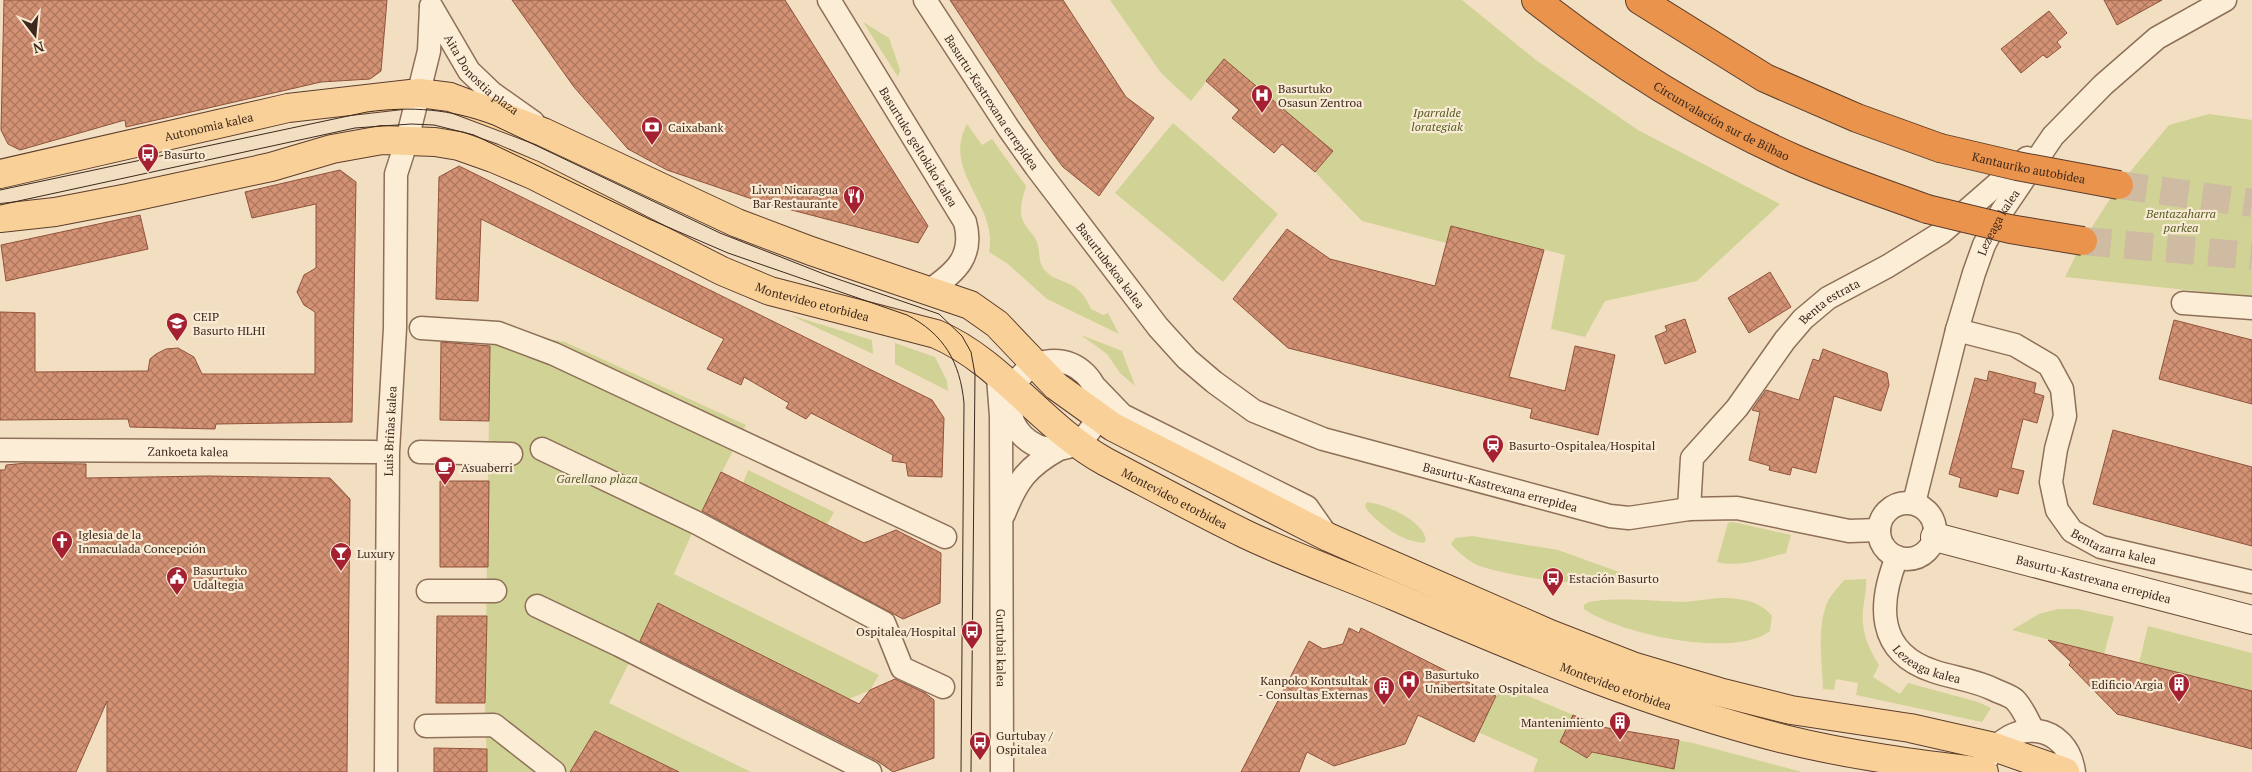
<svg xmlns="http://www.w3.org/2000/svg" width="2252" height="772" font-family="'PT Serif',serif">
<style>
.green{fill:#d1d295}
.building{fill:url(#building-cross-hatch);stroke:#90533b}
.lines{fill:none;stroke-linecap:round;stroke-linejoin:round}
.highway-tunnel{stroke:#cebba1;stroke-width:28;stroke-dasharray:28 14;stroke-linecap:butt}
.street-casing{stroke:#8e6f57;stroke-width:25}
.secondary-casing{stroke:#70503b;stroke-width:30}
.primary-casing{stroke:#5c3d2c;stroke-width:30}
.highway-casing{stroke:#5c3d2c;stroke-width:30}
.street{stroke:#fcedd7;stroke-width:22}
.secondary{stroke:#fcedd7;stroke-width:28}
.primary{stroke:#f9d097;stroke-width:28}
.highway{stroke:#e9934c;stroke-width:28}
.tram{stroke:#3d291d;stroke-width:1}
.highway-bridge-casing{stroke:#5c3d2c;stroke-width:30;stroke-linecap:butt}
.highway-bridge{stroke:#e9934c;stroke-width:28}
.labels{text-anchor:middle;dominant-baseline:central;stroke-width:4.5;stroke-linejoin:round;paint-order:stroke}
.street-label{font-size:12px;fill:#3d291d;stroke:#f9ead3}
.poi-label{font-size:12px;fill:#3d291d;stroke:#f9ead3;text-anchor:start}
.park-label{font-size:12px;font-style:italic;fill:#535b22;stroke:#f9ead3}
</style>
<defs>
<pattern id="building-cross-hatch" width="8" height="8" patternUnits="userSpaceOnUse" patternTransform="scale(1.25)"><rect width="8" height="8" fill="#d49275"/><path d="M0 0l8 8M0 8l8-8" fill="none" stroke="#ad775f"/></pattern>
</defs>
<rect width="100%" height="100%" fill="#f2dfc2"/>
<path class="green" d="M1110,0h352l74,60 102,70 142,74 -83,77 -92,20 -20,36 -34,-8 14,-74 -114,-29 -5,17 -84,-22 -47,-49 -91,-113 -33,42 -30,-28z
M863,22l26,16 11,32 -2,7z
M2209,114l43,6v177l-187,-20 18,-36 36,-56 50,-60z
M1173,123l105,91 -55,68 -108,-89z
M967,124l15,21 10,-6 34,47c-4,13 -9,28 0,40 4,6 8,9 11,16 3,8 1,18 6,26 14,19 34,7 48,41l12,6 5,-2 11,21 -72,-35 -39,-35 -19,-12c10,-47 -48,-80 -22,-128z
M790,315l82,25 1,14z
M495,323l16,1 24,13 30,5 181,83 -47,92 -25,57 205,101 -9,15 -21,9 -190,-96 -50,100 142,69h-72l-84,-41 -23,38 1,3h-86l-2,-69 5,-361z
M1081,335l41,16 13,35 -15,-13 -13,-19z
M895,343l40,14 12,24 1,10 -53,-27z
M748,470l86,42 -7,13 -84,-42z
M1367,502c18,2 58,19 59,39l-3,2c-23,-3 -39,-15 -55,-32l-3,-5z
M1733,522l58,13 -5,18c-21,5 -47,15 -69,9l11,-39z
M1472,536l86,14 61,22 3,7c-16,14 -127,-5 -147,-15 -9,-5 -18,-13 -24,-20l4,-6z
M1866,579c1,11 -2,20 -3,31 -2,21 5,38 16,55l-6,12 27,17 8,-11 70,19 13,6 -9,14 -126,-27 2,-12 -22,-4 -2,11 -11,-1c-1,-27 -7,-65 6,-90 4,-7 11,-13 15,-19z
M1719,598c19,0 41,2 53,18l-2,15c-36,28 -151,3 -186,-22v-4c10,-10 82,-3 100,-3 12,-1 24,-3 35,-4z
M2058,609h20l36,8 -10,37 -92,-24 27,-16z
M2148,626l104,27v38l-113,-28z
M1502,685l100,42 91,16 109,29h-269l5,-13 -60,-27z"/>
<path class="building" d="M4,0h383l-6,71 -11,8 -49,3 -195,45 -1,-7 -105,30 -12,-6 -7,-14z
M512,0h273l143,226 -10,17 -157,-41 -94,-32 -39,-21 -54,-62z
M950,0h113l63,97 28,21 -55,78 -36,-29 -21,-28z
M2104,0h58l-45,25z
M2049,11l18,22 -10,9 4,5 -14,11 -4,-3 -22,18 -20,-24z
M1224,59l109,92 -18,21 -33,-28 -8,9 -42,-35 7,-8 -33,-29z
M459,166l473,234 12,18 -2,59 -34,-1 -2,-13 -14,-2 1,-6 -82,-42 -5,6 -20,-11 3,-5 -45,-26 -3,8 -34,-16 17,-30 -243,-120 -3,82 -42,-2 3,-122z
M340,170l16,12 -4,240 -136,2 -1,5 -85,-2 -2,-8 -128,1v-108l35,1v59l113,-1 2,-12 6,-5 10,-5 12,-1 16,9 8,17h113v-62l-11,-7 -7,-13 7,-17 12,-7v-64l-64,14 -7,-26z
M140,215l8,34 -142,32 -5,-36z
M1451,226l93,24 -35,127 56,14 10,-45 40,9 -17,80 -68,-17 2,-9 -244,-61 -55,-49 54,-70 43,30 105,27z
M1770,272l21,35 -42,26 -21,-35z
M1685,319l11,33 -31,12 -10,-28 12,-5 -2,-5z
M2174,320l78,20v64l-93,-25z
M441,342l49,4 -1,75 -49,-1z
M1823,349l64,24 2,12 -8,26 -47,-15 -18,77 -24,-6 -2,8 -21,-5 1,-4 -21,-6 11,-48 -8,-2 14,-20 33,10 14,-41 6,2z
M1989,371l47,12 -2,10 10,3 -7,27 -14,-4 -12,49 13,3 -6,23 -19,-5 -2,8 -38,-10 2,-9 -12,-4 26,-96 12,3z
M2113,430l139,37v79l-159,-42z
M27,463l59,1v14l122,-2 122,2 20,21 -3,273h-240v-71l-31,71h-76v-302h5l1,-5z
M721,472l143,71 32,-13 45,23 -1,50 -37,16 -201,-108z
M440,481h49l-1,86h-48z
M658,603l201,101 11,-14 25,-11 30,14 9,7v58l-41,14 -17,-12 -236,-119z
M437,616h50l-2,87h-49z
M1349,628l10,5 2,-5 135,68 -22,46 -56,-27 -13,29 -71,22 -27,-14 -8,20h-58l68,-131 14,8 20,-5z
M2048,640l204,51v58l-135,-35 -48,-49 2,-3z
M1573,715l29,12 77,13 -5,29 -82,-17 -5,6 -27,-16z
M595,731l84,41h-109z
M434,748l53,1v23h-53z"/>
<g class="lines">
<path class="highway-tunnel" d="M2119,185l133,18
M2083,241l169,15"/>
<g class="street-casing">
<g id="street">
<path id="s1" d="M829,0l136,222c9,34 -9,50 -35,68"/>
<path id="s2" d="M925,0l84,129 27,38 122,160 29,32 27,23 40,29 69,28 287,77 19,2 60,-9 48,-1 112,23 30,-1"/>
<path id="s3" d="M431,6l38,65 23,22 41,29"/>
<path d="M2183,303l69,5"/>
<path d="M421,328l77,5 56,21 391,183"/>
<path id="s4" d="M1957,330l58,15 34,20 13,24 3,27 -9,33 -5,33 6,28 15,21 29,16 151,35"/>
<circle cx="1054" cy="405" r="44"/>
<path id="s5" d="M998,377l3,39 1,356"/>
<path d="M1096,388l26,27 185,92 21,30"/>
<path d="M542,449l155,74 187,100 18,45 41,19"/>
<path id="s6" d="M0,450l375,2"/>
<path d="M420,452l91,2"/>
<circle cx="1907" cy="531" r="28"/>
<path id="s7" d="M1914,503l43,-173 17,-57 10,-28 18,-34 51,-75 50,-51 54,-47 68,-38"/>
<path id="s8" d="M1689,509l3,-51 45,-50 48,-68 18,-21 25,-21 60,-32 53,-33 86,-75"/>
<path d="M1004,514c13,-33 23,-47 55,-65"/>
<path id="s9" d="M1897,557c-19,47 -21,95 36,114 20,7 42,9 62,19 6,3 16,6 20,10 8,8 13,21 18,30"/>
<path d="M428,591h67"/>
<path d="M537,606l82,39 251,127"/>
<path d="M426,726l68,-1 60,47"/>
<path d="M1987,759c25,-42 80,-37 87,13"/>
<path id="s10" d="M386,772l2,-320 7,-124 1,-154 11,-34 22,-89 2,-44"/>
</g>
</g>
<g class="secondary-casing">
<g id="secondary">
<path id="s11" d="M1935,537l317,83"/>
</g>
</g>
<g class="primary-casing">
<g id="primary">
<path id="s12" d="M0,174l288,-66 131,-15 31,4 93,35 194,91 74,28 159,54 27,19 59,62 57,41 215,110 222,97 85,33 84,25 72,18 119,18 84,19 71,25"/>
<path id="s13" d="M0,218l55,-6 73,-14 143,-31 61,-18 50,-9 53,2 24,4 34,12 40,17 189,96 48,20 166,43c66,28 107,94 170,128 46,24 92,49 139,72 48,23 100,41 149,62 128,55 255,109 390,143 65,16 133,25 200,33"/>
</g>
</g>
<g class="highway-casing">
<g id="highway">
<path id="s14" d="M1536,0c80,63 165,117 259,159 43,19 88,34 132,50"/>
<path d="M1640,0l125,78 92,40 83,30"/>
</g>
</g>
<use href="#street" class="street"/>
<use href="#secondary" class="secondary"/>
<use href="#primary" class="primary"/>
<use href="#highway" class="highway"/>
<path class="tram" d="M0,190l367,-78c45,-6 84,-3 126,13l227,108 109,43 110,38 23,22 9,16 4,22 -4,398
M0,205l355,-77 56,-4 23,1 40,10 175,84 79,34 179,62c37,19 53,47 57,88l-3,369"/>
<g class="highway-bridge-casing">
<g id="highway-bridge">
<path id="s15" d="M1940,148l77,18 102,19"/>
<path d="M1927,209l83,20 73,12"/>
</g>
</g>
<use href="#highway-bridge" class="highway-bridge"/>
</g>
<defs>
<g id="hospital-pin" transform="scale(1.125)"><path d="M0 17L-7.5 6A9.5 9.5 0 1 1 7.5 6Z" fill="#a32130" stroke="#f9ead3"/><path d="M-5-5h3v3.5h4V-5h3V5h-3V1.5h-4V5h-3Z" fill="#fff"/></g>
<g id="bank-pin" transform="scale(1.125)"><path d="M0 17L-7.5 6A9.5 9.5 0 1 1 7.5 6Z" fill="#a32130" stroke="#f9ead3"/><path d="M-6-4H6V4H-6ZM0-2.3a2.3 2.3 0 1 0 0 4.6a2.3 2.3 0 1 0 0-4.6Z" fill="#fff"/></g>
<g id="bus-pin" transform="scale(1.125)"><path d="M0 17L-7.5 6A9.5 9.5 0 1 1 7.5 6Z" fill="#a32130" stroke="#f9ead3"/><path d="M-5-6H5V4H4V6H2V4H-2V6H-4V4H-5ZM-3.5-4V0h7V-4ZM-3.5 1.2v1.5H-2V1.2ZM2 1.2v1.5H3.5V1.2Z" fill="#fff"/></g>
<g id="restaurant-pin" transform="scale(1.125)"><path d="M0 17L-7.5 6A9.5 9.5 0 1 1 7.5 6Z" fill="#a32130" stroke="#f9ead3"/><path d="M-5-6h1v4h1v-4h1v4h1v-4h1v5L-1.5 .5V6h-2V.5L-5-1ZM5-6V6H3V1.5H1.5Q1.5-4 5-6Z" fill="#fff"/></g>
<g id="school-pin" transform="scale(1.125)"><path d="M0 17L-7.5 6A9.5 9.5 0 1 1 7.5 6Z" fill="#a32130" stroke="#f9ead3"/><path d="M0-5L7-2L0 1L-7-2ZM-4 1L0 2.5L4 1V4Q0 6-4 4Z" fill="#fff"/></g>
<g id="station-pin" transform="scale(1.125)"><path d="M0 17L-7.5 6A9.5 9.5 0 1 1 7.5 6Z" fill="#a32130" stroke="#f9ead3"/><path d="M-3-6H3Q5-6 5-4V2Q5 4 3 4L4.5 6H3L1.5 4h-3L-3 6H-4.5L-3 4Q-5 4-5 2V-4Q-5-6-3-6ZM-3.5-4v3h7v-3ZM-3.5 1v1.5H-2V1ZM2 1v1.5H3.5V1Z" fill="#fff"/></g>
<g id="cafe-pin" transform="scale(1.125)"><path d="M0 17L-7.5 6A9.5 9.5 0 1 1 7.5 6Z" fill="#a32130" stroke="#f9ead3"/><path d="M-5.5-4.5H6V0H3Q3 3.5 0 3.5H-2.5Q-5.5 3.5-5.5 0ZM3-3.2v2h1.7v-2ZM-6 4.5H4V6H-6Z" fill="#fff"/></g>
<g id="church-pin" transform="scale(1.125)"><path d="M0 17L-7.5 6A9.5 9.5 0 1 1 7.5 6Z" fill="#a32130" stroke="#f9ead3"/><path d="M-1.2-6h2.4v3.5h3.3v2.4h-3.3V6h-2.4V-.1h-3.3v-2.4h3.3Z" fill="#fff"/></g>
<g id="bar-pin" transform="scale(1.125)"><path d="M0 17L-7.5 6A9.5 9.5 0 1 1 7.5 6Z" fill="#a32130" stroke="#f9ead3"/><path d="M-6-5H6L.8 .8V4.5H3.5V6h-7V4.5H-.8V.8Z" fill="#fff"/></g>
<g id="civic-pin" transform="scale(1.125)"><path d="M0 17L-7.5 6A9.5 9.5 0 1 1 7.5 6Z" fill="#a32130" stroke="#f9ead3"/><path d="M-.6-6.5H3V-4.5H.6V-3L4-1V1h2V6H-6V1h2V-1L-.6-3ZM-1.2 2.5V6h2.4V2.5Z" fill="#fff"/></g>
<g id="building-pin" transform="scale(1.125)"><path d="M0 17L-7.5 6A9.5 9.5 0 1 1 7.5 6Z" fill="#a32130" stroke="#f9ead3"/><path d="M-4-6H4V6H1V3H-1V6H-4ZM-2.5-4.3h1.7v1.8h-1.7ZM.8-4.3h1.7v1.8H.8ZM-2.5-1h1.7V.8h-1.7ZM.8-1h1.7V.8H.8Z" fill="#fff"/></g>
</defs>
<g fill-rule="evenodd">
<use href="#hospital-pin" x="1262" y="95"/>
<use href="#bank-pin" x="652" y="127"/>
<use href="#bus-pin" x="148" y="154"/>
<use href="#restaurant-pin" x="854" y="196"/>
<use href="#school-pin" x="177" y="323"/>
<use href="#station-pin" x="1493" y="445"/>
<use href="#cafe-pin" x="445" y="467"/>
<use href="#church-pin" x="62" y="541"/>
<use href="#bar-pin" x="341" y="553"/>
<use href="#civic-pin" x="177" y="577"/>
<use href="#bus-pin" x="1553" y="578"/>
<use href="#bus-pin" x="972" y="631"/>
<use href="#hospital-pin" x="1409" y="681"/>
<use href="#building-pin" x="2179" y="684"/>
<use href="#building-pin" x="1384" y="687"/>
<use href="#building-pin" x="1620" y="722"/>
<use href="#bus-pin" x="980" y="742"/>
</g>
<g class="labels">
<g class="street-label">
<text stroke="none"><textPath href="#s3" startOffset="86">Aita Donostia plaza</textPath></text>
<text stroke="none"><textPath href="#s2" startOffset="122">Basurtu-Kastrexana errepidea</textPath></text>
<text stroke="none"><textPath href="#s14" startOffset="222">Circunvalación sur de Bilbao</textPath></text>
<text stroke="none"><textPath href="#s12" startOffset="214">Autonomia kalea</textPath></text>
<text stroke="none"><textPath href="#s1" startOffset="172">Basurtuko geltokiko kalea</textPath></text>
<text stroke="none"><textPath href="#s15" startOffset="91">Kantauriko autobidea</textPath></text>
<text stroke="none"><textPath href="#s7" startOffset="294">Lezeaga kalea</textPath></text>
<text stroke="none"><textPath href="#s2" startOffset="324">Basurtubekoa kalea</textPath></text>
<text stroke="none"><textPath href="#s13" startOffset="855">Montevideo etorbidea</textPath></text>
<text stroke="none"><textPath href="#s8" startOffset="261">Benta estrata</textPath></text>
<text stroke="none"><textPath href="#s10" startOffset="341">Luis Briñas kalea</textPath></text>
<text stroke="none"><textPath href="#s6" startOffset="188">Zankoeta kalea</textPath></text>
<text stroke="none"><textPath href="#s2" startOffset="788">Basurtu-Kastrexana errepidea</textPath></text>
<text stroke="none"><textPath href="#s13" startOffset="1274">Montevideo etorbidea</textPath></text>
<text stroke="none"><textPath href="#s4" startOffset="321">Bentazarra kalea</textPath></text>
<text stroke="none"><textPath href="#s11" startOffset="164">Basurtu-Kastrexana errepidea</textPath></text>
<text stroke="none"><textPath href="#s5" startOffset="271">Gurtubai kalea</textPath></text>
<text stroke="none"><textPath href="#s9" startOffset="130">Lezeaga kalea</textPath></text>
<text stroke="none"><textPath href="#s13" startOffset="1754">Montevideo etorbidea</textPath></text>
</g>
<g class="poi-label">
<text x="1278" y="88">Basurtuko<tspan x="1278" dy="14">Osasun Zentroa</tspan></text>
<text x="668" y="127">Caixabank</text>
<text x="164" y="154">Basurto</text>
<text x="838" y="189" text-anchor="end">Livan Nicaragua<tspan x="838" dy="14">Bar Restaurante</tspan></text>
<text x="193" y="316">CEIP<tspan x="193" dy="14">Basurto HLHI</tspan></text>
<text x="1509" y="445">Basurto-Ospitalea/Hospital</text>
<text x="461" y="467">Asuaberri</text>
<text x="78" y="534">Iglesia de la<tspan x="78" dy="14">Inmaculada Concepción</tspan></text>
<text x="357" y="553">Luxury</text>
<text x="193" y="570">Basurtuko<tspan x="193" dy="14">Udaltegia</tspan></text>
<text x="1569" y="578">Estación Basurto</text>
<text x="956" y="631" text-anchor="end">Ospitalea/Hospital</text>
<text x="1425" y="674">Basurtuko<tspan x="1425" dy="14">Unibertsitate Ospitalea</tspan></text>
<text x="1368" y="680" text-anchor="end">Kanpoko Kontsultak<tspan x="1368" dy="14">- Consultas Externas</tspan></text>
<text x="2163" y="684" text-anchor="end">Edificio Argia</text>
<text x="1604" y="722" text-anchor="end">Mantenimiento</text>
<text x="996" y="735">Gurtubay /<tspan x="996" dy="14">Ospitalea</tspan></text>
</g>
<g class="park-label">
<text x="1437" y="112">Iparralde<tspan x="1437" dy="14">lorategiak</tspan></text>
<text x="2181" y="213">Bentazaharra<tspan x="2181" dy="14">parkea</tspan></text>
<text x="597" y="478">Garellano plaza</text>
</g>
</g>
<g transform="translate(35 35) rotate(164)" stroke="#f9ead3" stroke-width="4" paint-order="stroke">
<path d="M0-4L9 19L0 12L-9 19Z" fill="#3d291d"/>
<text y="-8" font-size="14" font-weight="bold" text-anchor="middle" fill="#3d291d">N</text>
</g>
</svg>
